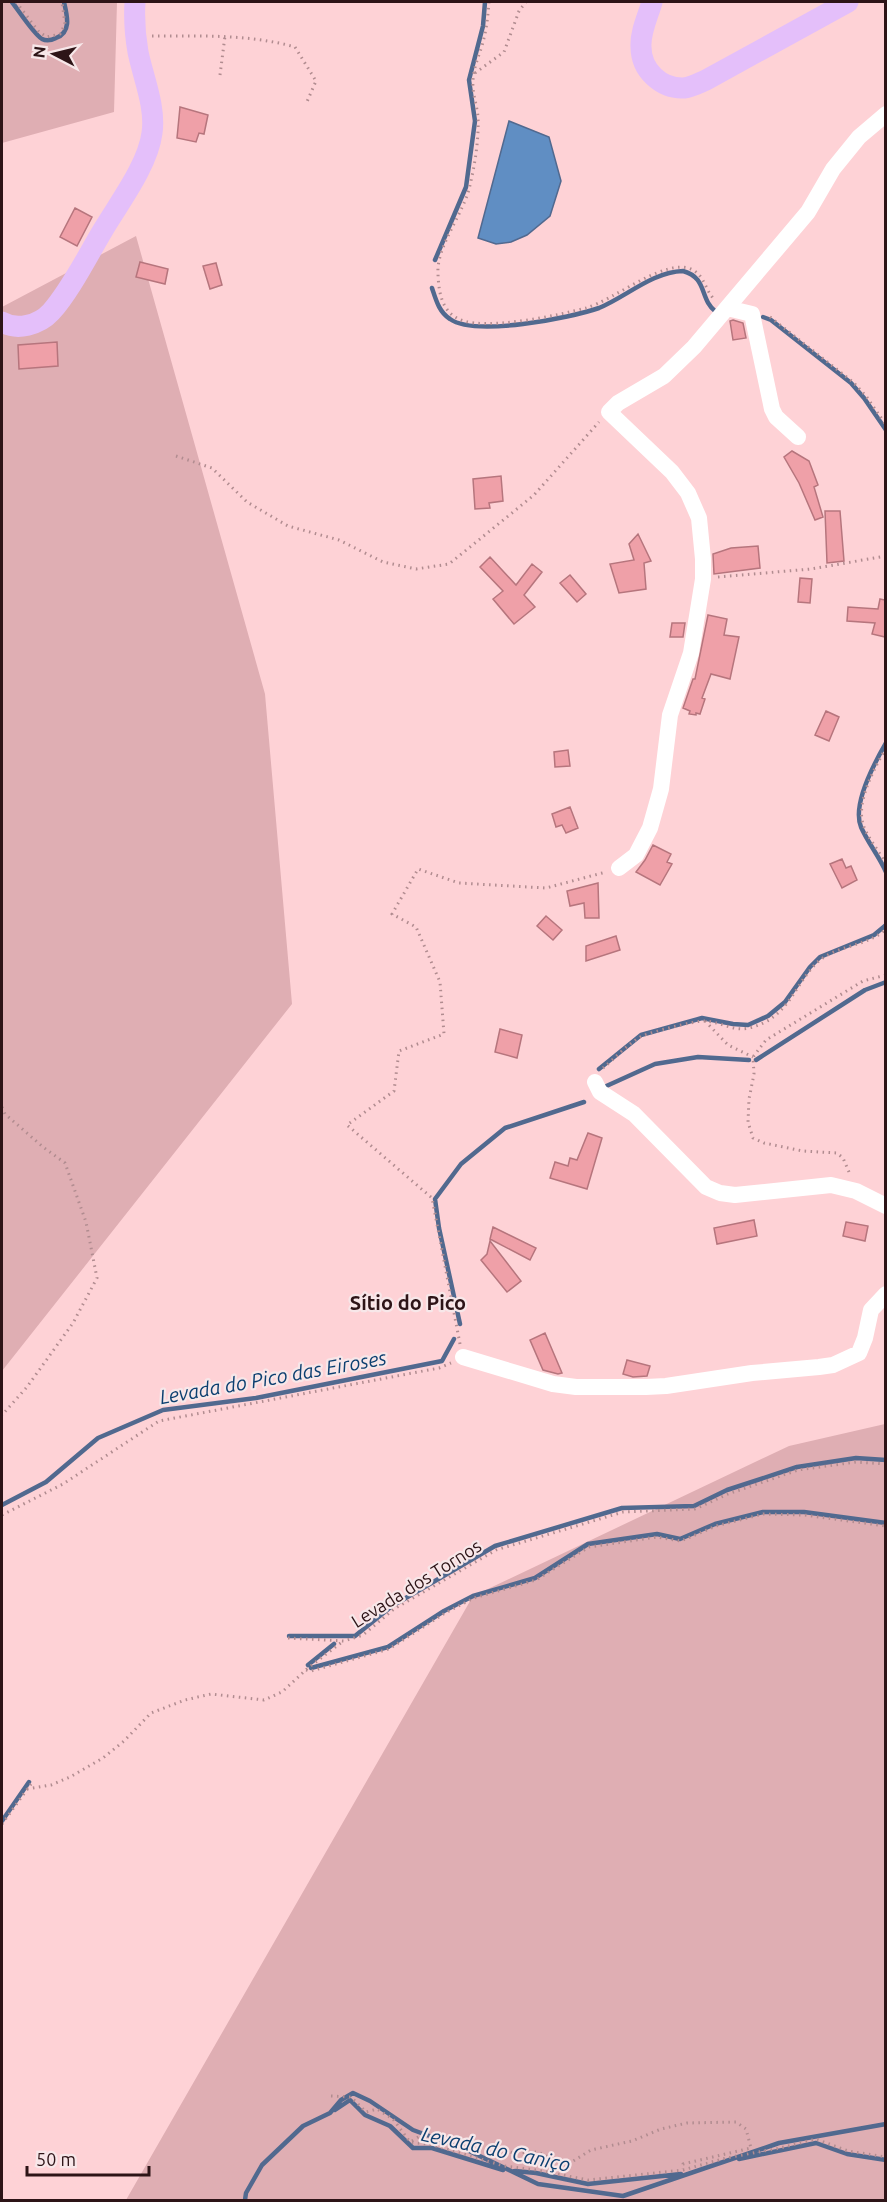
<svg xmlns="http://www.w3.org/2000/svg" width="887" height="2202" font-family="Ubuntu,sans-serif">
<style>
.green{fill:#dfaeb3}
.water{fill:#608ec3;stroke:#51698f;stroke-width:1.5}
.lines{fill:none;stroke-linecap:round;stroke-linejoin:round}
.stream{stroke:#51698f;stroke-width:4.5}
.building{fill:#efa0a8;stroke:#b6757d;stroke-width:1.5}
.path{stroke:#b18c90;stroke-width:3;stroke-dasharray:1.5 4.5;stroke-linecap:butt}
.minor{stroke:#fff;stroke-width:16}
.major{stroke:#e4bffa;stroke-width:21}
.labels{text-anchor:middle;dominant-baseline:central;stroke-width:4.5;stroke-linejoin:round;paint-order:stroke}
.street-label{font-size:18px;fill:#2d1417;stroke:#f7e7e9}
.neighbourhood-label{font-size:20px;font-weight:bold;fill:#2d1417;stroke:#f7e7e9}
.water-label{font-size:20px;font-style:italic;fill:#0c3f70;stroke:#f7e7e9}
</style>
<rect width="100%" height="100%" fill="#fed2d6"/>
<path class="green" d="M2,2h115l-3,110 -112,31z
M136,236l129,458 27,310 -290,367v-1064z
M885,1424v776h-759l347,-604 316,-150z"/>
<path class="water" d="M509,121l40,16 12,44 -11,35 -23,19 -16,7 -15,2 -18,-6z"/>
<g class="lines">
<path class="stream" d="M12,2c7,9 21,31 30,37 4,2 10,1 14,-1 16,-6 11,-23 8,-36
M435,260l31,-73 9,-66 -6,-41 14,-54 2,-24
M432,288c4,12 7,24 18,31 25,18 120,-1 149,-11 27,-11 53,-36 84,-37 25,7 16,28 33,41
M763,317l8,3 80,63 13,15 22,32
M886,743c-11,19 -34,62 -25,84 7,16 18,29 25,45
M756,1060l109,-70 21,-8
M599,1069l42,-34 61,-17 31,6 15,1 20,-9 17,-14 25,-35 10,-10 54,-22 12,-10
M602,1088l53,-24 43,-7 51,3
M460,1324l-21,-96 -4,-29 26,-35 44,-36 79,-26
M2,1505l44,-23 52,-44 65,-28 93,-12 186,-37 12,-22
M289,1636h66l37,-30 103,-60 127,-38 72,-2 33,-16 70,-23 59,-9 30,2
M308,1665l26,-21
M311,1668l77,-21 56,-36 29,-15 62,-18 53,-34 69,-10 23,5 35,-15 48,-12h41l82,11
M2,1821l27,-39
M335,2110l15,-10 15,15 25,11 23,22h19l71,22
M739,2159l77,-16 31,11 39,6
M515,2171l21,2 52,11 93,-10
M245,2200l1,-7 16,-28 41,-39 27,-13 11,-13 12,-7 17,8 43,29 52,19 73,35 85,12 156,-53 107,-19"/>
</g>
<path class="building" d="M180,107l28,8 -4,19 -5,-1 -3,9 -19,-4z
M75,208l17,9 -15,29 -17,-9z
M140,262l28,7 -3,15 -29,-7z
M216,263l6,22 -12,4 -7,-23z
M733,320l10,3 3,15 -13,2 -3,-19z
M57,342l1,24 -39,3 -1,-24z
M792,451l17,10 9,24 -4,2 9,30 -8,3 -16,-37 -15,-26z
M501,476l2,25 -14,2 1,5 -15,1 -2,-30z
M825,511h15l4,50 -17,2z
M638,534l13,27 -7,2 2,26 -27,4 -9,-29 24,-4 -5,-16z
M758,546l2,22 -46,6 -1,-20 18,-6z
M490,557l26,28 16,-21 10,8 -18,23 11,12 -21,17 -21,-25 10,-8 -23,-24z
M570,575l16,19 -9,8 -17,-19z
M800,578l12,1 -2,24 -12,-1z
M880,599l5,1v37l-13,-3 3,-11 -28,-2 1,-14 30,2z
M708,615l19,4 -3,16 15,2 -9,42 -19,-5 -9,24 3,1 -5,15 -4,-1v2l-7,-1 1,-3 -7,-3 10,-29h2z
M672,623h13l-2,14h-13z
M826,711l13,6 -10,24 -14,-6z
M568,750l2,16 -15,1 -1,-15z
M570,807l8,21 -12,5 -4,-8 -6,2 -4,-13z
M653,845l18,9 -4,8 5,2 -12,21 -24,-13 9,-12z
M842,859l4,9 5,-2 6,14 -15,8 -12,-24z
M598,883l1,35h-14l-1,-15 -14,3 -3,-15z
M546,916l16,14 -9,10 -16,-14z
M616,936l4,14 -34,11v-15z
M500,1029l22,6 -5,23 -22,-6z
M588,1133l14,5 -15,51 -37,-11 5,-16 13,4 2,-8 7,2z
M754,1220l3,16 -40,8 -3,-16z
M846,1222l22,4 -3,15 -22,-5z
M493,1227l43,21 -6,12 -40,-21z
M490,1241l31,40 -14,11 -26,-32 6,-6z
M545,1333l17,40 -4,1 -15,-4 -13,-30z
M627,1360l23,6 -3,10 -14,1 -10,-3z"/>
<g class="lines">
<path class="path" d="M16,2l23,30 8,5 13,-3 5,-10 -3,-22
M489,2c-1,12 -2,24 -5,36 -3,14 -11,29 -11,43 -1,12 4,24 5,36 1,22 -3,47 -8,68 -6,29 -34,61 -32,89 1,26 7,46 36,49 31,3 81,-7 112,-15 28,-8 78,-50 105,-39 14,6 14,22 24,31
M152,36c48,0 97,-2 143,11l21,34 -10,23
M475,73l29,-21 15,-41 7,-9
M220,75l5,-39
M770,317l83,65 13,14 20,29
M176,456l36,12 35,34 41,24 51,14 44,22 33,7 33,-5 42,-34 43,-35 65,-73
M718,577l93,-8 75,-13
M886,748c-11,19 -30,53 -23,76 4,14 17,27 23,41
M705,1021l23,24 25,12
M603,1068c11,-9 27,-26 39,-32 10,-4 51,-15 62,-15 15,0 30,11 45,7 42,-10 45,-46 71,-68 19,-15 48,-14 66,-31
M2,1107l3,7 38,33 22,16 21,59 11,56 -24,45 -46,64 -25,28
M849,1172l-6,-14 -6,-5 -34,-2 -39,-8 -11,-5 -5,-16 1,-23 5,-25 -1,-17 13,-17 97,-59 23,-6
M460,1344l-28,-146 -85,-73 47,-34 5,-40 45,-17 -4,-52 -24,-55 -24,-13 26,-45 41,14 87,5 60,-16
M2,1515l61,-31 96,-63 280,-53 12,-5
M288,1638l56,3 19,-6 31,-26 102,-59 127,-38 72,-3 33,-15 70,-24 58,-8 30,2
M306,1670l5,1 78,-22 56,-36 29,-15 62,-18 53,-33 68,-10 24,4 35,-15 47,-12 41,1 82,11
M27,1789l24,-4 19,-8 33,-19 21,-17 27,-28 34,-13 26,-6 53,6 18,-8 26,-24 34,-26
M2,1824l29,-40
M331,2096l20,1 15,15 11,-3 16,10 17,23 23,3 71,21 33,4 51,10 95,-10 43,-12 54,-10 36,-9 32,12 38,6
M412,2141l8,-5 22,6 53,5 18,6 25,-1 20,10 12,1 21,-13 41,-9 29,-12 26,-6 49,-1 10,7 5,19 -68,16v5"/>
<path class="minor" d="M727,308l25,6 20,95 4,8 22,20
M619,868l17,-13 14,-27 11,-39 9,-74 21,-62 12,-74v-20l-4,-41 -11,-25 -16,-21 -63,-60 9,-9 46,-27 30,-29 114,-135 25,-43 26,-32 27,-23
M595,1082l5,10 34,22 72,73 14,6 15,2 96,-10 25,6 30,15
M463,1357l90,27 23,3h70l20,-1 86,-13 67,-6 14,-2 26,-12 6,-15 6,-28 15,-16"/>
<path class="major" d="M652,2c-4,14 -12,30 -11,45 0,23 20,42 43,41 8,-1 15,-5 22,-8l142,-78
M2,322c15,9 37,3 49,-10 19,-21 37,-57 52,-82 16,-27 45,-65 49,-97 4,-26 -9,-56 -14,-81 -3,-17 -4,-34 -3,-50"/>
</g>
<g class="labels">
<g class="street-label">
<text transform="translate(416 1583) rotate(-32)">Levada dos Tornos</text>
</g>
<g class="neighbourhood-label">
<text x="408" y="1302">Sítio do Pico</text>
</g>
<g class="water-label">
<text transform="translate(273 1377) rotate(-10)">Levada do Pico das Eiroses</text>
<text transform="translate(496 2149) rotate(12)">Levada do Caniço</text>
</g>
</g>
<rect width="887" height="2202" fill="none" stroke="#2d1417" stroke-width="6"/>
<g transform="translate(54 54) rotate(277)" stroke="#f7e7e9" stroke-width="4.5" paint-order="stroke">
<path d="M0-4.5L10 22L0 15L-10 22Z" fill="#2d1417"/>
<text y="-9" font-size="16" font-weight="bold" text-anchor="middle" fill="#2d1417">N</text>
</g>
<path d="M27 2166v9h122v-9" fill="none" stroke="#2d1417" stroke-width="3"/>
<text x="36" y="2166" font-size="18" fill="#2d1417" stroke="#f7e7e9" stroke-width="4.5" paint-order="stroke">50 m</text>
</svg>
